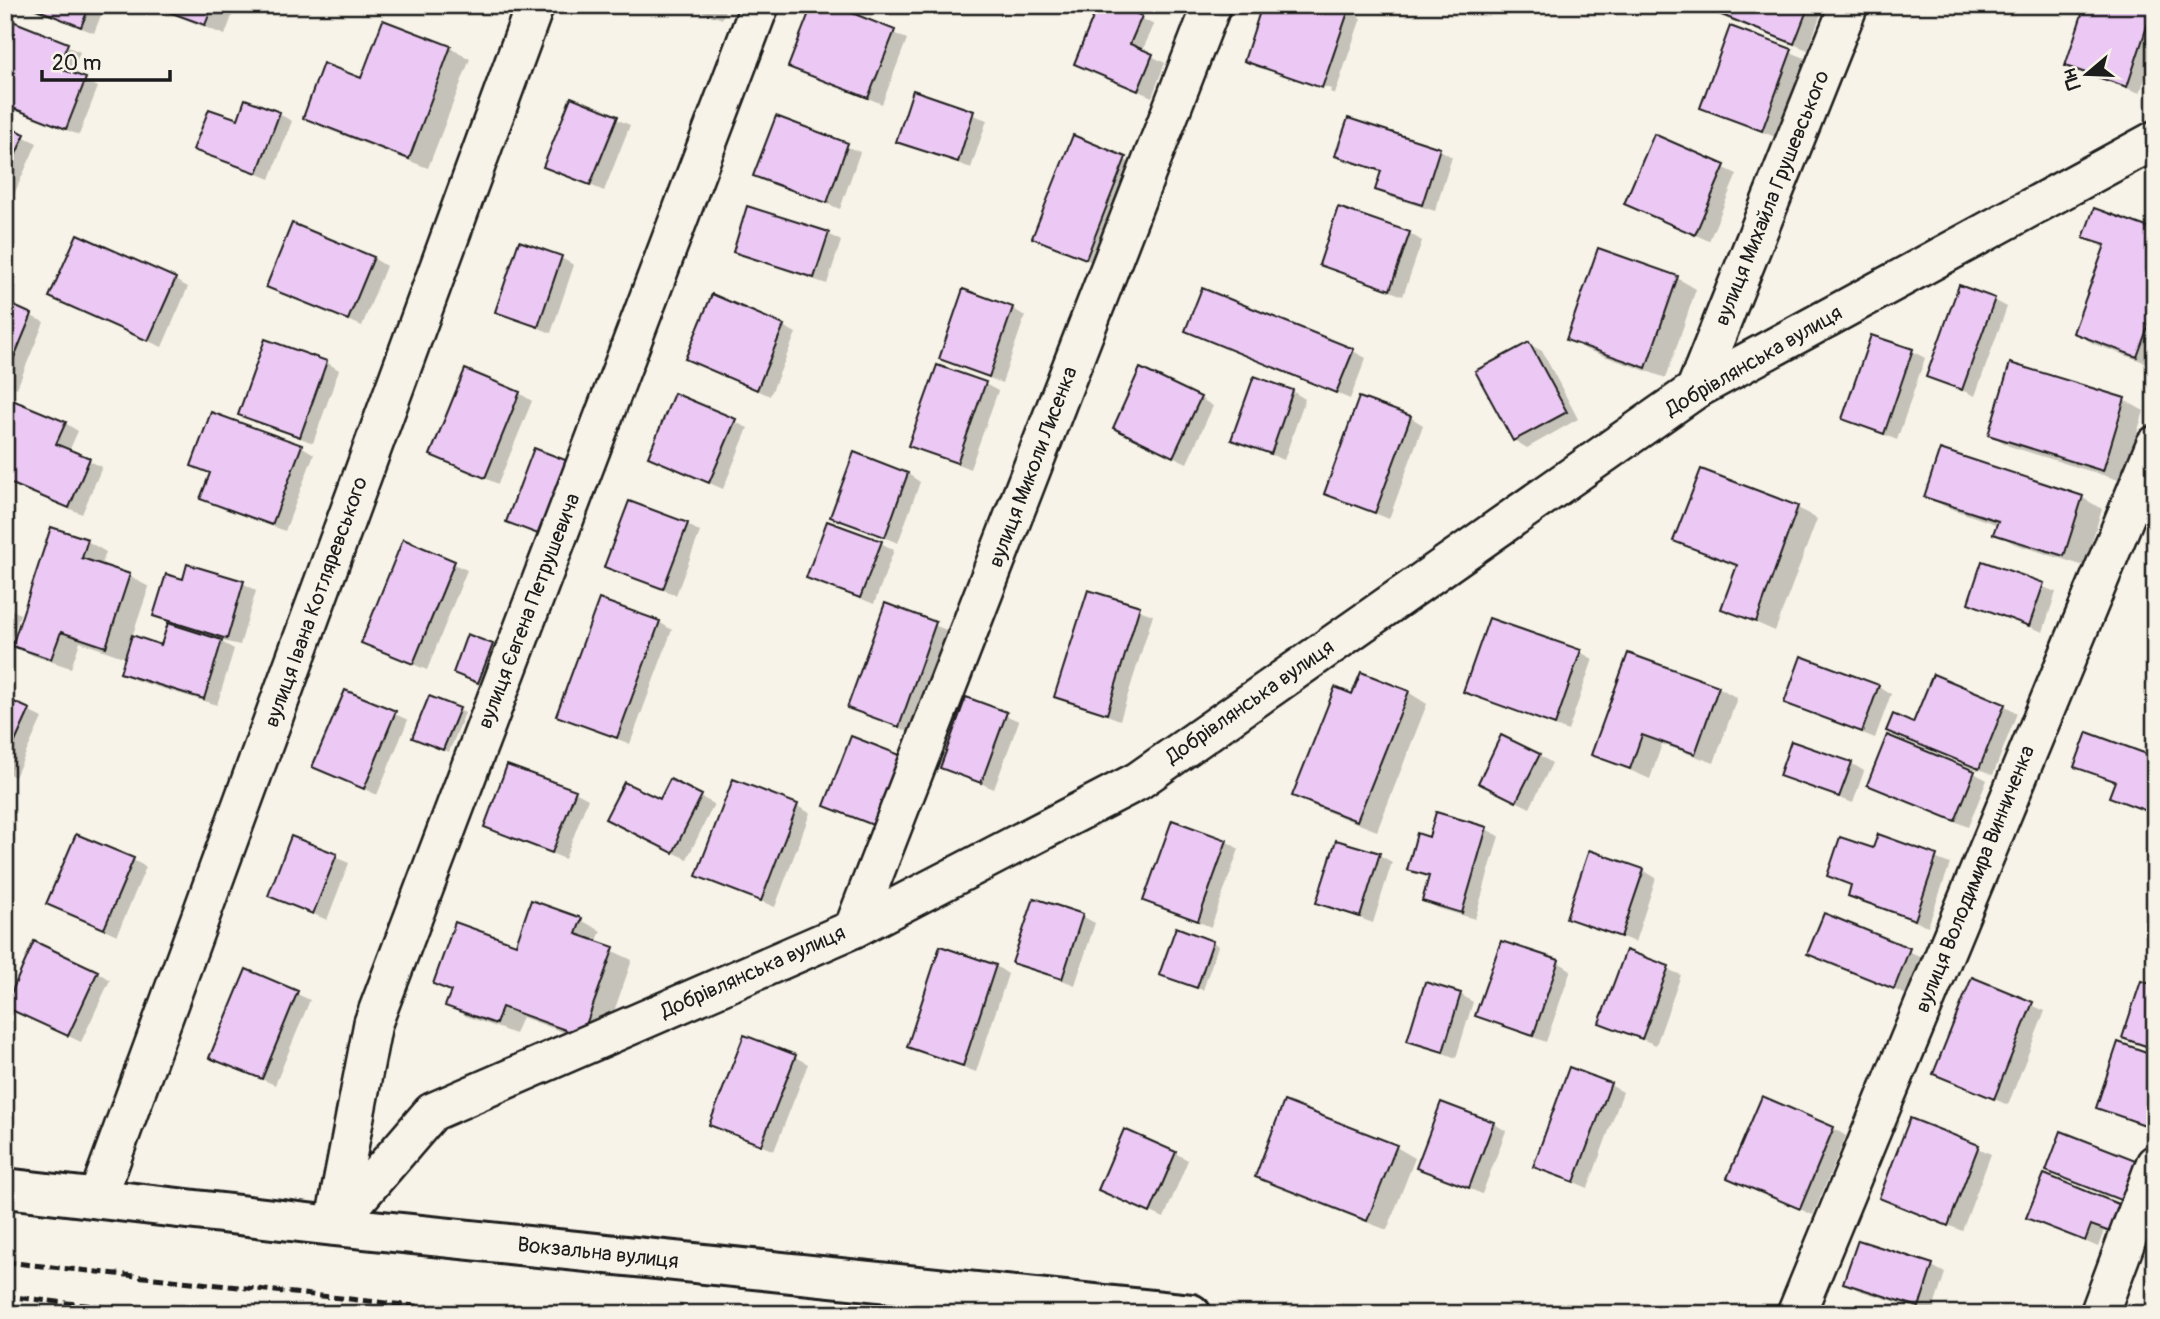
<svg xmlns="http://www.w3.org/2000/svg" width="2160" height="1319" font-family="Pangolin,sans-serif">
<style>
.shadow{fill:#0003}
.building{fill:#ecc9f4;stroke:#1c1c1c;stroke-width:2}
.lines{fill:none;stroke-linecap:round;stroke-linejoin:round}
.minor-casing{stroke:#1c1c1c;stroke-width:42}
.tertiary-casing{stroke:#1c1c1c;stroke-width:44}
.minor{stroke:#f7f3e8;stroke-width:37}
.tertiary{stroke:#f7f3e8;stroke-width:38}
.rail{stroke:#1c1c1c;stroke-width:5;stroke-dasharray:10 5;stroke-linecap:butt}
.labels{text-anchor:middle;dominant-baseline:central;stroke-width:6;stroke-linejoin:round;paint-order:stroke}
.street-label{font-size:21px;fill:#1c1c1c;stroke:#f7f3e8}
</style>
<rect width="100%" height="100%" fill="#f7f3e8"/>
<filter id="ink" filterUnits="userSpaceOnUse"><feTurbulence type="fractalNoise" baseFrequency=".0143" numOctaves="2"/><feDisplacementMap in="SourceGraphic" scale="14" xChannelSelector="R" yChannelSelector="G"/><feConvolveMatrix kernelMatrix="1 2 1 2 8 2 1 2 1" color-interpolation-filters="sRGB"/></filter>
<g filter="url(#ink)">
<path class="shadow" d="M24,5h81l-11,28z
M149,5h87l-11,30z
M685,5h42l-5,14z
M827,5l80,34 -25,65 -92,-38z
M1646,5h29l-3,10z
M1699,5h125l-16,45 -96,-37z
M2079,5h22l13,5 41,-4v43l-15,44 -73,-27 19,-58z
M1348,11l13,7 -26,76 -5,-2 1,-3 -74,-25v3l-11,-7z
M1141,18l13,7 -12,26 23,12 -13,34 -63,-27z
M5,20l75,32 -9,22 27,13 -19,48 -74,-29z
M384,23l66,25 20,11 -42,109 -104,-40 -19,-11 57,-37z
M1731,28l74,30 -30,79 -73,-30z
M914,93l73,27 -16,48 -73,-27z
M572,100l58,25 -26,66 -59,-25z
M279,114l13,7 -22,58 -74,-30 43,-27z
M777,118l83,34 -20,57 -84,-34z
M1349,120l91,30 12,7 -17,54 -45,-14 -13,-8 5,-16 -45,-18z
M5,128l32,15 -26,58 -6,-3z
M1655,136l82,38 -28,67 -83,-37z
M1074,138l64,28 -39,99 -65,-28z
M2155,232v134l-61,-22 -19,-12 30,-83 -19,-12z
M1409,233l13,8 -19,55 -82,-32z
M828,234l13,7 -14,43 -79,-26 -13,-7z
M373,258l13,8 -24,60 -94,-40z
M561,258l13,7 -23,68 -53,-22z
M1677,278l19,11 -30,89 -79,-28 -19,-11z
M175,280l13,7 -26,60 -98,-43z
M1994,300l13,7 -32,89 -46,-20z
M5,304l39,18 -27,66 -12,-5z
M1012,308l13,8 -23,67 -61,-24z
M783,326l13,7 -26,63 -83,-38z
M1187,330l166,21 13,7 -16,41z
M1529,344l13,7 36,68 -51,29 -13,-8z
M1912,351l13,7 -28,82 -53,-22z
M326,362l13,8 -26,73 -73,-29z
M2012,365l112,35 20,11 -22,70 -113,-35 -19,-12z
M985,384l13,7 -28,78 -60,-24z
M1292,391l13,8 -21,61 -51,-21z
M519,393l13,8 -34,83 -66,-29z
M675,395l73,33 -25,61 -73,-32z
M1200,398l13,8 -26,57 -59,-28z
M5,415l60,8 13,8 -9,20 33,16 -20,47 -77,-32z
M1410,417l13,8 -34,94 -63,-26z
M301,446l13,8 -29,77 -83,-33 9,-24 -17,-9z
M1941,451l142,47 19,11 -18,57 -69,-22 -20,-11 3,-8 -52,-18 -20,-11z
M1702,471l96,37 19,11 -42,112 -52,-23 15,-40 -62,-28z
M908,474l12,8 -22,61 -66,-27z
M687,524l13,8 -24,63 -70,-28z
M87,541l19,11 -5,15 28,9 20,11 -17,50 30,10 8,-24 -15,-8 29,-34 59,2 13,8 -16,54 -22,-5 16,9 -17,56 -82,-25 -13,-8 4,-14 -46,-16 -9,26 -37,-12 -20,-11z
M404,542l63,28 -40,100 -51,-21z
M881,543l13,7 -20,54 -66,-27z
M1984,564l72,28 -13,40 -73,-29z
M1089,592l64,23 -33,105 -64,-24z
M5,606l15,8 -15,44z
M886,606l63,25 -37,102 -63,-25z
M659,622l13,8 -42,114 -72,-29z
M492,645l6,4 -14,36 -23,-9z
M1580,652l13,7 -25,72 -103,-40z
M1878,686l13,8 -16,44 -88,-35z
M1718,687l19,11 -23,65 -52,-19 -12,35 -57,-25z
M346,692l62,28 -31,75 -62,-29z
M1408,692l19,12 -50,127 -64,-25 -19,-11 59,-99z
M967,699l52,22 -25,68 -52,-22z
M5,700l37,18 -27,59 -10,-5z
M2004,705l13,8 -24,62 -104,-45z
M459,710l6,3 -16,39 -29,-11z
M1539,755l13,8 -22,45 -37,-18z
M2155,758v57l-43,-19 4,-13 -39,-17z
M1851,763l13,8 -11,32 -72,-27z
M1974,773l13,7 -19,47 -99,-43z
M671,781l43,23 -27,55 -67,-33 41,-24z
M575,792l13,7 -23,60 -79,-33z
M826,805l73,31 -60,-23z
M797,806l13,7 -35,94 -77,-31z
M1486,829l13,7 -24,83 -38,-11 -13,-8 6,-21 -21,-10 21,-30z
M1879,836l71,28 -22,62 -65,-24 -13,-7 3,-8 -24,-12 46,-25z
M292,839l57,24 -22,57 -57,-25z
M1226,841l13,8 -28,78 -66,-27z
M1379,855l13,7 -19,61 -55,-20z
M133,860l13,7 -29,68 -69,-32z
M1643,870l13,8 -21,64 -67,-25z
M532,902l49,18 20,11 -5,12 36,17 -30,86 -80,-29 -7,17 -49,-18 -19,-11 5,-12 -17,-10 82,-37z
M1082,916l13,7 -20,62 -61,-23z
M1824,916l98,41 -15,38 -98,-42z
M1213,942l5,4 -15,44 -36,-12z
M1627,952l54,23 -25,70 -55,-23z
M1558,962l13,8 -25,72 -69,-26z
M996,966l12,8 -32,98 -66,-25z
M247,971l63,29 -35,85 -64,-28z
M97,972l13,8 -29,62 -62,-29z
M1973,979l72,32 -37,94 -73,-32z
M2155,987v64l-31,-14z
M1460,994l13,8 -17,56 -47,-18z
M795,1057l13,7 -34,87 -63,-27z
M2155,1057v73l-57,-23z
M1610,1085l13,7 -35,96 -53,-22z
M1911,1120l80,34 -29,77 -81,-34z
M1493,1123l13,8 -24,63 -64,-27z
M1833,1128l13,8 -33,79 -83,-37z
M2062,1134l74,73 -88,-37z
M1396,1147l19,11 -28,72 -111,-43 -19,-11z
M1175,1153l13,7 -24,58 -64,-29z
M2045,1176l78,62 -19,-7 -6,16 -69,-30z
M1859,1242l73,24 13,7 -13,40 -74,-23 -13,-8z"/>
<path class="building" d="M26,5h64l-9,22z
M150,5h63l-8,20z
M812,5h20l63,25 -27,68 -80,-31z
M1098,5h18l26,11 -12,28 23,10 -15,37 -64,-27z
M1262,5h76l11,4 -27,79 -78,-27z
M1697,5h112l-15,39z
M2085,5l28,3 1,-3h40l-27,82 -62,-21z
M5,18l63,25 -10,25 28,10 -20,51 -61,-24z
M383,20l68,26 -42,113 -106,-41 20,-55 38,15z
M1730,26l62,23 -30,82 -62,-23z
M913,90l61,21 -16,51 -62,-20z
M571,97l47,19 -28,69 -47,-18z
M245,99l35,13 -23,61 -64,-23 16,-41 29,10z
M776,116l72,27 -21,60 -74,-27z
M1348,118l92,30 -18,57 -47,-15 6,-19 -46,-15z
M5,126l20,8 -20,44z
M1654,134l71,31 -30,70 -71,-31z
M1073,135l53,22 -40,102 -54,-21z
M747,206l82,26 -15,46 -81,-26z
M1338,207l72,25 -20,58 -71,-25z
M2094,208l61,22v77l-18,50 -64,-24 32,-88 -22,-7z
M292,223l82,34 -26,63 -82,-33z
M77,234l99,44 -28,63 -99,-44z
M519,241l43,15 -24,71 -43,-15z
M1598,248l80,28 -32,92 -80,-28z
M1959,285l36,13 -33,92 -36,-13z
M1202,288l152,61 -18,44 -151,-62z
M963,289l50,18 -24,70 -50,-18z
M712,294l72,31 -27,65 -72,-31z
M5,302l27,12 -27,65z
M1871,335l42,14 -29,85 -42,-15z
M265,339l62,22 -27,76 -62,-22z
M1529,342l38,70 -54,29 -38,-70z
M2010,363l115,35 -22,73 -115,-36z
M937,365l49,17 -29,81 -49,-17z
M1140,368l61,29 -28,60 -60,-29z
M465,369l55,23 -35,86 -55,-23z
M1254,376l39,14 -22,64 -40,-14z
M674,393l62,26 -27,64 -61,-26z
M1359,397l52,19 -36,97 -51,-19z
M10,399l56,23 -10,22 34,14 -21,50 -64,-27v-70z
M211,412l91,33 -30,80 -72,-26 10,-26 -19,-7z
M534,448l47,18 -27,74 -48,-18z
M1940,449l143,47 -19,60 -71,-22 5,-13 -74,-24z
M854,452l54,21 -23,64 -55,-20z
M1701,469l97,37 -42,116 -35,-13 16,-44 -64,-24z
M629,501l59,22 -25,66 -59,-22z
M827,521l55,20 -22,57 -54,-20z
M51,527l37,12 -6,19 48,16 -24,73 -45,-15 -10,27 -39,-13z
M403,539l52,22 -42,103 -52,-21z
M1982,561l62,22 -15,43 -61,-23z
M187,564l57,17 -17,58 -74,-23 13,-42 17,5z
M1088,590l52,16 -33,108 -53,-17z
M599,599l61,22 -43,117 -61,-22z
M885,603l51,19 -37,105 -52,-19z
M1489,618l92,32 -26,75 -92,-33z
M168,623l54,17 -18,59 -84,-26 12,-38 29,10z
M467,634l26,10 -15,39 -25,-10z
M1628,653l91,33 -24,68 -53,-19 -12,34 -39,-14z
M1801,656l78,29 -17,47 -78,-29z
M1361,672l48,19 -52,130 -65,-25 43,-109 17,7z
M1933,674l72,30 -26,65 -93,-38 7,-17 20,9z
M345,690l51,21 -32,78 -52,-22z
M429,696l31,12 -17,42 -31,-12z
M966,697l41,15 -26,71 -41,-15z
M5,698l25,11 -25,55z
M2087,732l68,25v57l-46,-17 6,-16 -41,-14z
M1501,735l39,19 -24,48 -38,-19z
M1887,735l88,36 -20,50 -88,-36z
M851,736l62,24 -27,70 -62,-24z
M1791,741l61,21 -13,35 -60,-21z
M507,765l69,25 -24,63 -68,-26z
M670,779l32,16 -29,58 -68,-34 19,-37 36,17z
M733,779l65,25 -37,97 -65,-25z
M1436,812l51,15 -25,86 -40,-12 7,-25 -22,-6 10,-37 12,4z
M1172,820l55,20 -29,81 -55,-20z
M76,834l58,24 -30,71 -58,-25z
M1878,834l59,21 -22,65 -67,-24 3,-11 -24,-9 13,-39 33,11z
M291,836l46,18 -24,60 -45,-18z
M1336,840l44,13 -20,64 -44,-14z
M1589,850l55,19 -23,68 -55,-19z
M1034,898l49,16 -21,65 -50,-16z
M531,900l51,18 -6,16 38,13 -32,89 -80,-29 -6,17 -51,-18 6,-15 -18,-7 22,-62 61,22z
M1824,913l86,35 -16,41 -87,-35z
M1176,927l37,14 -16,47 -38,-13z
M34,941l64,30 -30,65 -63,-29z
M1501,941l58,19 -26,76 -58,-20z
M940,946l56,19 -33,101 -56,-19z
M1626,950l43,16 -27,73 -43,-16z
M246,969l52,22 -36,88 -53,-21z
M1972,977l61,25 -39,97 -61,-25z
M2141,981l14,4v64l-33,-11z
M1425,982l36,11 -18,59 -36,-11z
M744,1035l52,20 -35,90 -52,-20z
M2118,1042l37,13 -1,73 -58,-20z
M1569,1067l42,16 -37,99 -41,-15z
M1762,1096l72,31 -34,82 -73,-31z
M1284,1101l113,44 -30,76 -112,-44z
M1441,1102l53,20 -25,66 -53,-20z
M1910,1118l69,27 -31,81 -69,-28z
M1124,1129l52,23 -26,61 -52,-23z
M2061,1131l77,30 -15,40 -77,-30z
M2044,1174l77,31 -11,27 -19,-7 -6,16 -59,-23z
M1858,1240l75,24 -14,43 -76,-24z"/>
<g class="lines">
<g class="minor-casing">
<path id="minor" d="M1695,390l154,-385
M853,929l359,-924
M97,1199l438,-1194
M334,1225l39,-202 387,-1018
M334,1226l98,-114 421,-183 285,-148 557,-391 460,-250
M1796,1314l359,-869
M2099,1314l56,-150"/>
</g>
<g class="tertiary-casing">
<path id="tertiary" d="M5,1188l329,38 857,88"/>
</g>
<use href="#minor" class="minor"/>
<use href="#tertiary" class="tertiary"/>
<path class="rail" d="M5,1262l484,52
M5,1296l160,18"/>
</g>
</g>
<g class="labels">
<g class="street-label">
<text transform="translate(1772 198) rotate(-68)">вулиця Михайла Грушевського</text>
<text transform="translate(1754 361) rotate(-30)">Добрівлянська вулиця</text>
<text transform="translate(1033 467) rotate(-69)">вулиця Миколи Лисенка</text>
<text transform="translate(316 602) rotate(-70)">вулиця Івана Котляревського</text>
<text transform="translate(529 611) rotate(-69)">вулиця Євгена Петрушевича</text>
<text transform="translate(1250 702) rotate(-35)">Добрівлянська вулиця</text>
<text transform="translate(1975 879) rotate(-68)">вулиця Володимира Винниченка</text>
<text transform="translate(753 972) rotate(-24)">Добрівлянська вулиця</text>
<text transform="translate(598 1253) rotate(6)">Вокзальна вулиця</text>
</g>
</g>
<rect width="2160" height="1319" fill="none" stroke="#f7f3e8" stroke-width="28"/>
<rect x="14" y="14" width="2132" height="1291" fill="none" stroke="#1c1c1c" stroke-width="2.5" filter="url(#ink)"/>
<g transform="translate(2087 74) rotate(251)" stroke="#f7f3e8" stroke-width="5" paint-order="stroke">
<path d="M0-5L12 26L0 18L-12 26Z" fill="#1c1c1c"/>
<text y="-10" font-size="19" font-weight="bold" text-anchor="middle" fill="#1c1c1c">Пн</text>
</g>
<path d="M42 70v10h128v-10" fill="none" stroke="#1c1c1c" stroke-width="3.5"/>
<text x="52" y="70" font-size="21" fill="#1c1c1c" stroke="#f7f3e8" stroke-width="5" paint-order="stroke">20 m</text>
</svg>
